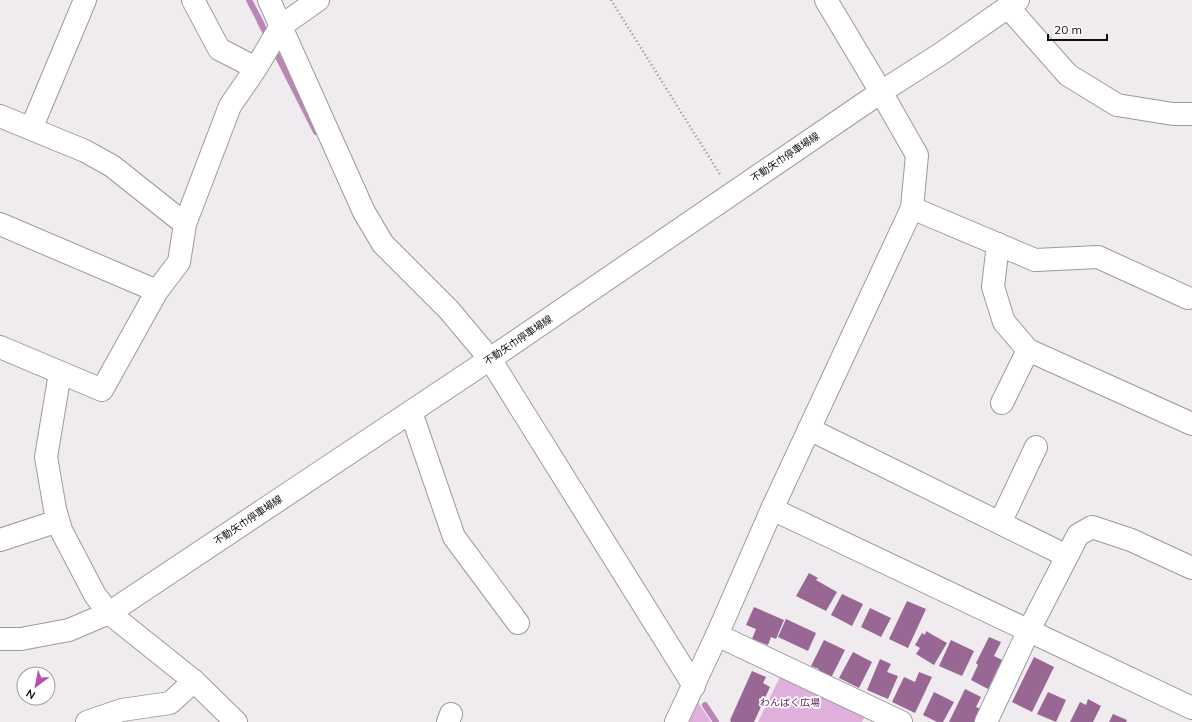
<svg xmlns="http://www.w3.org/2000/svg" width="1192" height="722" font-family="Mulish,'Noto Sans JP',sans-serif">
<style>
.green{fill:#e1afdc}
.lines{fill:none;stroke-linecap:round;stroke-linejoin:round}
.stream{stroke:#ba86b4;stroke-width:6}
.building{fill:#996794}
.street-casing{stroke:#9d999c;stroke-width:24}
.secondary-casing{stroke:#9d999c;stroke-width:24}
.path{stroke:#8c898c;stroke-width:2.5;stroke-dasharray:1 3;stroke-linecap:butt}
.street{stroke:#fff;stroke-width:22}
.secondary{stroke:#fff;stroke-width:22}
.labels{text-anchor:middle;dominant-baseline:central;stroke-width:3.5;stroke-linejoin:round;paint-order:stroke}
.street-label{font-size:10px;fill:#0e0c0e;stroke:#fff}
.park-label{font-size:10px;fill:#61225d;stroke:#fff}
</style>
<rect width="100%" height="100%" fill="#efebef"/>
<path class="green" d="M781,675l84,41 -3,6h-104z
M698,702l13,20h-22z"/>
<g class="lines">
<path class="stream" d="M249,0l13,25
M260,22l8,15
M273,47l43,85
M705,705l11,17"/>
</g>
<path class="building" d="M809,573l9,5 -2,2 21,12 -11,19 -30,-15z
M842,594l21,10 -11,22 -21,-11z
M907,601l19,8 -18,39 -19,-9z
M754,607l30,13 -8,19 -5,-2 -3,8 -16,-6 4,-10 -10,-4z
M870,608l21,10 -10,19 -20,-10z
M786,619l30,14 -8,18 -30,-14z
M926,631l21,12 -13,22 -18,-11 4,-6 -5,-3 7,-12 3,2z
M989,637l12,5 -7,14 8,4 -14,29 -17,-9 7,-15 -2,-2z
M824,640l21,10 -15,30 -13,-6 2,-5 -8,-3z
M951,640l23,11 -12,25 -23,-10z
M853,652l19,10 -13,26 -20,-10z
M1034,657l20,10 -22,45 -20,-10z
M880,659l11,5 -4,8 11,4 -10,23 -21,-9z
M752,671l14,6 -3,6 7,4 -16,35h-23l-1,-2z
M919,672l13,5 -17,36 -23,-11 12,-25 11,5z
M965,689l16,8 -5,10 5,2 -6,13h-26z
M934,692l20,10 -11,20h-6l-14,-7z
M1048,692l18,8 -10,22 -19,-8z
M1088,699l13,7 -8,16h-23l10,-20 6,3z
M1113,714l14,6 -1,2h-17z"/>
<g class="lines">
<g class="street-casing">
<path id="street" d="M193,0l26,49 37,19
M269,0l95,212 19,32 66,66 41,49 204,327
M1008,7l60,68 49,30 56,9h19
M0,116l85,35 27,15 73,58
M31,129l54,-129
M912,208l123,52 63,-3 90,41
M0,224l157,67
M998,244l-5,43 11,35 24,28 164,74
M0,347l102,43 55,-99 22,-29 6,-38 45,-118 26,-38 25,-42 37,-26
M60,373l-14,84 9,52 6,21 34,65 14,18
M1002,403l26,-53
M411,412l43,125 64,86
M809,429l258,127
M772,509l420,199
M1000,523l36,-76
M0,540l58,-19
M717,635l184,87
M87,722l35,-12 48,-7 24,-22
M448,722l3,-8
M986,722l43,-92 49,-95 14,-8 39,13 61,28"/>
</g>
<g class="secondary-casing">
<path id="secondary" d="M109,613l85,68 42,41
M0,639h21l48,-9 40,-17 381,-254 391,-267 61,-39 76,-53
M676,722l41,-87 55,-126 140,-301 5,-53 -36,-63 -55,-92"/>
</g>
<path class="path" d="M611,0l110,176"/>
<use href="#street" class="street"/>
<use href="#secondary" class="secondary"/>
</g>
<g class="labels">
<g class="street-label">
<text transform="translate(785 157) rotate(-34)">不動矢巾停車場線</text>
<text transform="translate(518 340) rotate(-34)">不動矢巾停車場線</text>
<text transform="translate(248 520) rotate(-34)">不動矢巾停車場線</text>
</g>
<g class="park-label">
<text x="790" y="702">わんぱく広場</text>
</g>
</g>
<g transform="translate(36 686) rotate(212)"><circle r="19" fill="#ffffff" stroke="#9f9e9f"/>
<path d="M0-3L7 15L0 10L-7 15Z" fill="#b84fb1"/>
<text y="-6" font-size="11" font-weight="bold" text-anchor="middle" fill="#0e0c0e">N</text>
</g>
<path d="M1048 34v6h59v-6" fill="none" stroke="#0e0c0e" stroke-width="2"/>
<text x="1054" y="34" font-size="12" fill="#0e0c0e" stroke="#ffffff" stroke-width="3" paint-order="stroke">20 m</text>
</svg>
